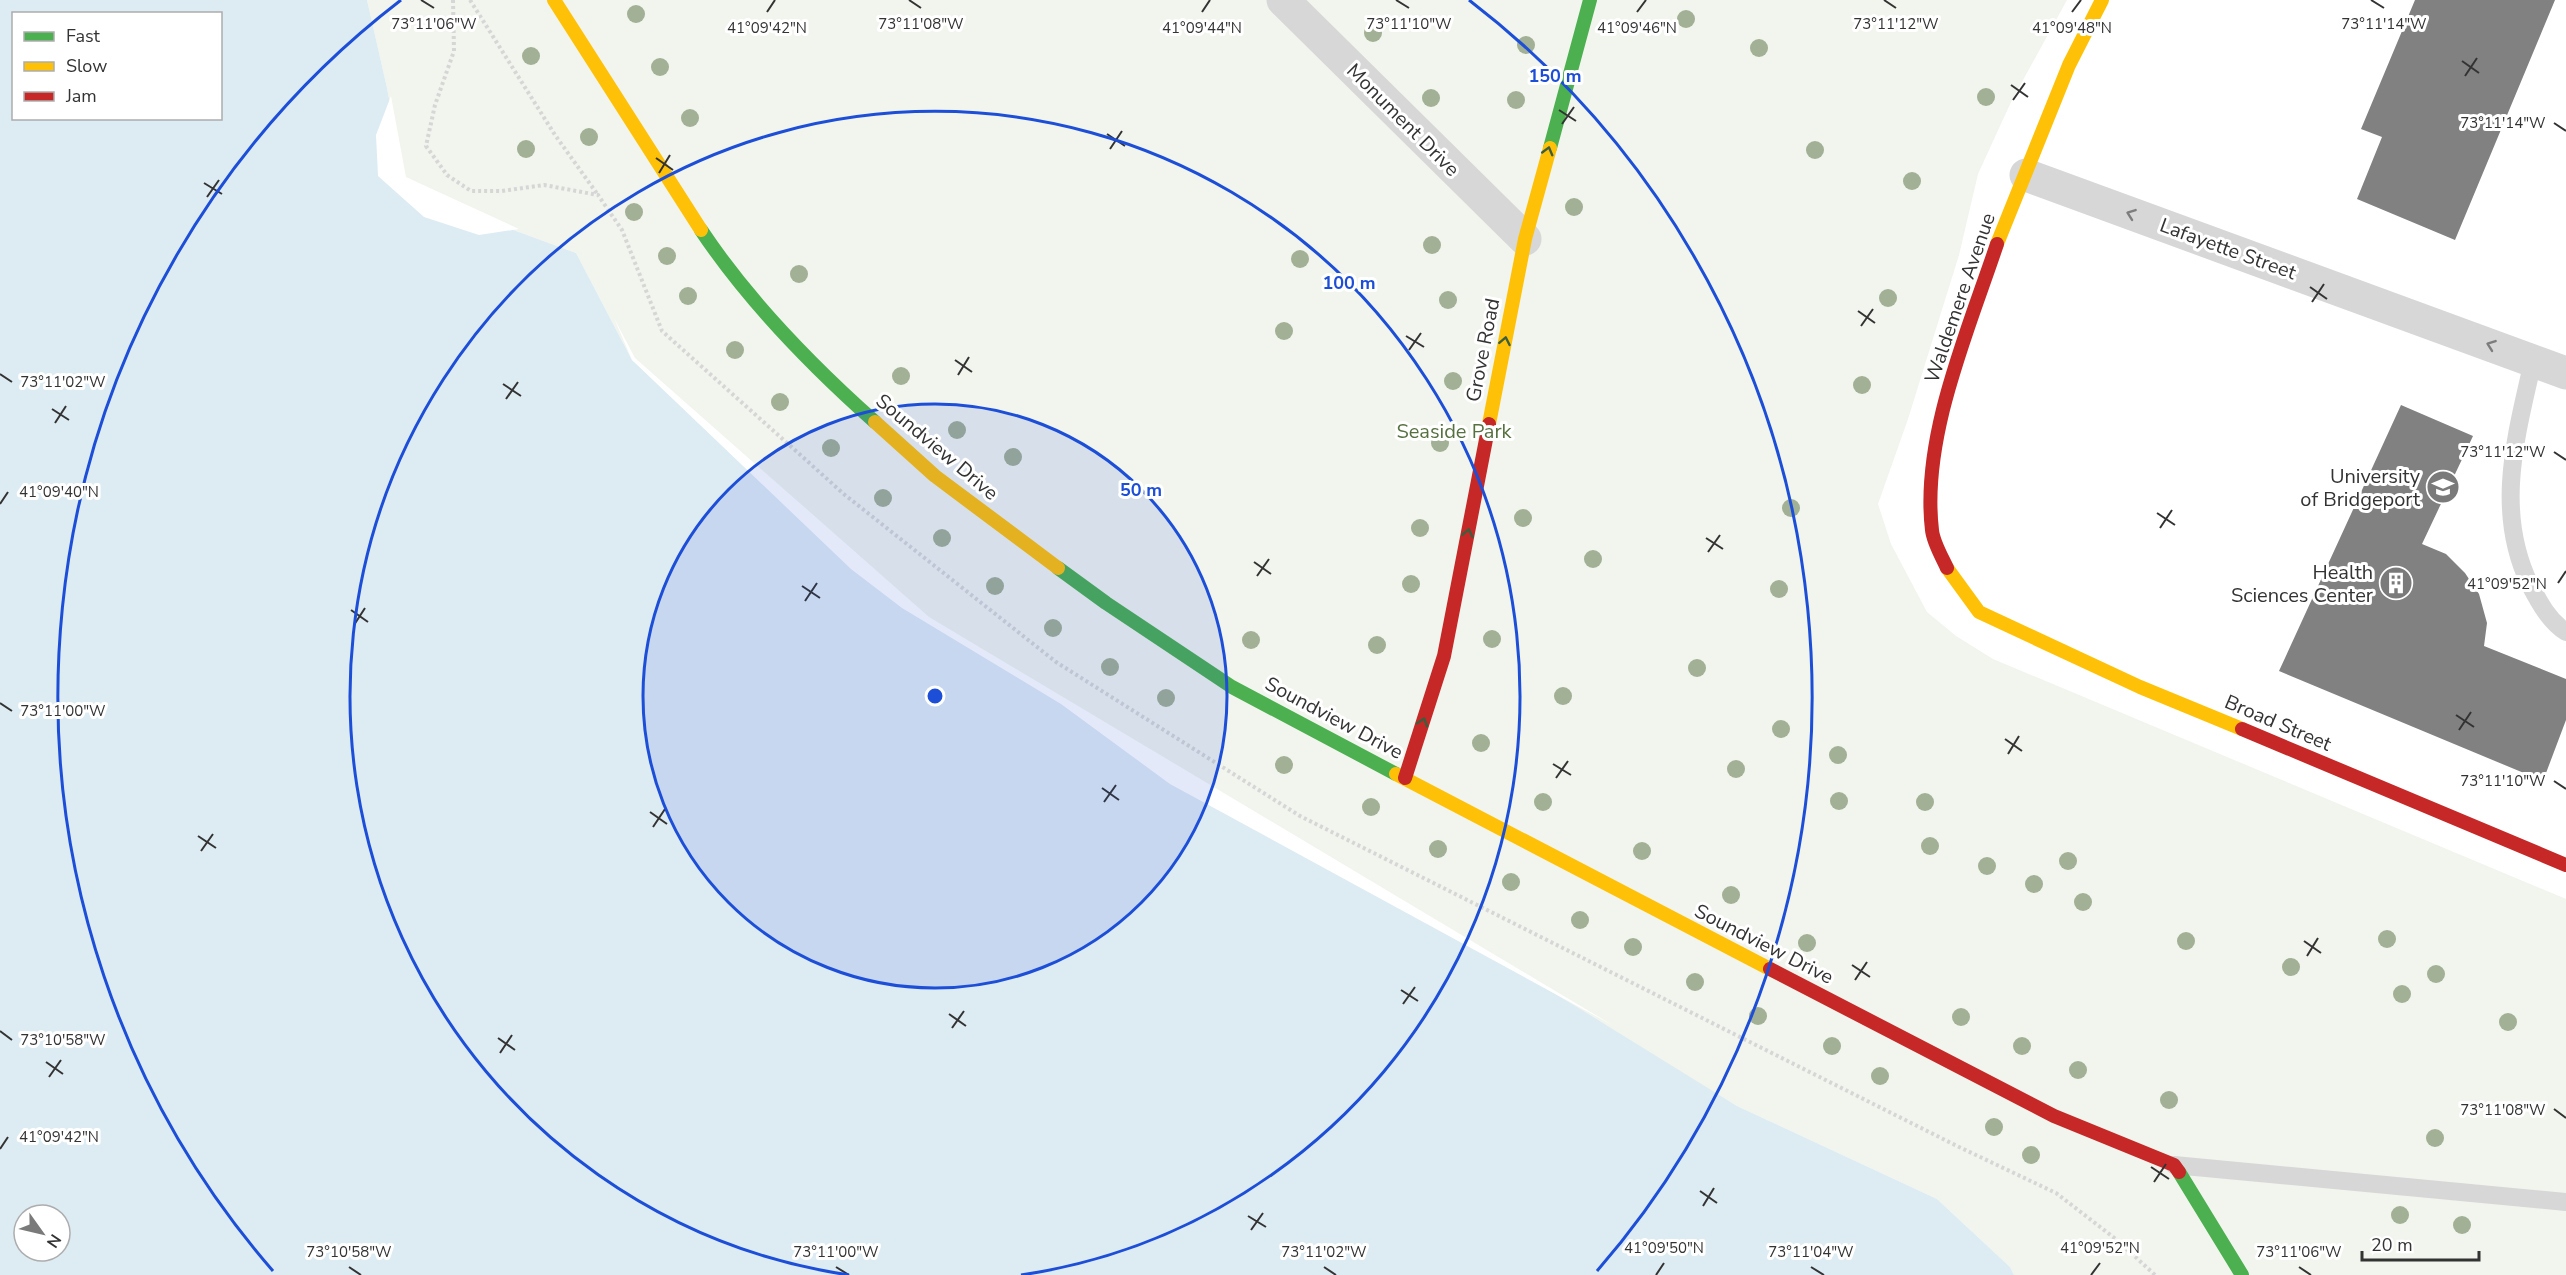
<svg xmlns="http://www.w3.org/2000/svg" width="2566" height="1275" font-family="'Nunito Sans',sans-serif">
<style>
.green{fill:#f1f5ed}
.water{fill:#ddebf3;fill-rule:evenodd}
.pier{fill:#fff}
.building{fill:#818181}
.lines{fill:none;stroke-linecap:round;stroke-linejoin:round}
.path{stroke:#d6d6d6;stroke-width:4;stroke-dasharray:3 3;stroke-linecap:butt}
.lane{stroke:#d7d7d7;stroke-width:18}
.street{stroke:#d7d7d7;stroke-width:33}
.fast{stroke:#4caf50;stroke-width:14}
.slow{stroke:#ffc107;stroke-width:14}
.jam{stroke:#c62828;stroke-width:14}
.tree{fill:#a2b095}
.oneway{stroke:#3c5e3d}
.oneway2{stroke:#7d7d7d}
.ticks{fill:none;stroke:#333;stroke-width:2}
.ring{fill:none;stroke:#1d4ed8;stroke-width:3}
.labels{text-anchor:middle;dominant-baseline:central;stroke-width:6;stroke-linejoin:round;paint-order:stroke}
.street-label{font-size:20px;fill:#333;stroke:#fff}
.park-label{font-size:20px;fill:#56703f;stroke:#fff}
.poi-label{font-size:20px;fill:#333;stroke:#fff;text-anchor:end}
.ticks-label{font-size:15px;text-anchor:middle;fill:#333;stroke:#fff;stroke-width:6;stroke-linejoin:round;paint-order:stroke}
.centre{fill:#1d4ed8;stroke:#fff;stroke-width:3}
.ring-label{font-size:18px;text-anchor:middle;font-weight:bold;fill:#1d4ed8;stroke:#fff;stroke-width:6;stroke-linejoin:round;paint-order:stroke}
</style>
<rect width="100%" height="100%" fill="#fff"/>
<path class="green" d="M367,0h1700l-56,102 -33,72 -19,81 -51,164 -30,85 13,40 36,68 29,24 37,23 573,240v376h-552l-4,-8 -73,-68 -200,-93 -810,-486 -295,-260 -56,-107 -68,-25 -105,-49 -16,-91z"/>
<path class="water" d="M0,0h367l20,88 17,91 104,49 68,25 56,107 295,260 650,387 160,99 200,93 73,68 4,8h-2014zM14,14h206v104h-206zM24,1215h36v36h-36z"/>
<path class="pier" d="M391,96l15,81 113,52 -40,6 -55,-18 -46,-41 -2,-41z
M614,318l21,40 294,259 685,409 -444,-242 -109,-80 -159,-96 -51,-39 -219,-209z"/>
<path class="building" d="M2415,0h140l-100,240 -98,-41 25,-62 -21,-8z
M2401,405l72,31 -51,108 24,10 19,19 14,21 8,29 -3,23 82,33v41l-23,61 -264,-110z"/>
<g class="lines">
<path class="path" d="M453,0l1,51 -19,54 -9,41 21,29 24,16h31l42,-6 54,10 24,35 40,101 183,164 211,167 244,154 657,330 99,47 61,47 38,35
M470,0l85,135 43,60"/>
<path class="lane" d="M2533,361c-17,76 -39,150 -3,224 9,17 19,36 36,47
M2174,1165l392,37"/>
<path class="street" d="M1283,0l242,239
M2026,175l540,198"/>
<path class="fast" d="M1550,148l40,-148
M701,230c48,72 110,135 174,192
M1058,568l48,35 126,84 164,87
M2179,1172l63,103"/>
<path class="slow" d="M554,0l147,230
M1997,244l72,-179 33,-65
M875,422l60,54 123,92
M1489,424l36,-185 25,-91
M1947,568l32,44 161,75 102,42
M1396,774l374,195"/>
<path class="jam" d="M1947,568c-5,-11 -14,-26 -15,-38 -11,-92 36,-199 65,-286
M2242,729l324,136
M1405,778l39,-122 45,-232
M1770,969l284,147 120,49 5,7"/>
</g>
<g class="tree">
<circle cx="636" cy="14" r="9"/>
<circle cx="1686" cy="19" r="9"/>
<circle cx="1373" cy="33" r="9"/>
<circle cx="1526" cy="45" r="9"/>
<circle cx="1759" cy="48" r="9"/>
<circle cx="531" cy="56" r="9"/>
<circle cx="660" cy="67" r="9"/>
<circle cx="1986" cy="97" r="9"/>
<circle cx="1431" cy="98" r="9"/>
<circle cx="1516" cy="100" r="9"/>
<circle cx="690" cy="118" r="9"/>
<circle cx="589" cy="137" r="9"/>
<circle cx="526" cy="149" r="9"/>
<circle cx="1815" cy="150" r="9"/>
<circle cx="1912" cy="181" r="9"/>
<circle cx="1574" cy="207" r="9"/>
<circle cx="634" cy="212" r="9"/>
<circle cx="1432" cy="245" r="9"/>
<circle cx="667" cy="256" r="9"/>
<circle cx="1300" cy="259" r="9"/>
<circle cx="799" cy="274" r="9"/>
<circle cx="688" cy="296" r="9"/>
<circle cx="1888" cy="298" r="9"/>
<circle cx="1448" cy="300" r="9"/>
<circle cx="1284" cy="331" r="9"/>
<circle cx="735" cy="350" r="9"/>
<circle cx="901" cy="376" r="9"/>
<circle cx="1453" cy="381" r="9"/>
<circle cx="1862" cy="385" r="9"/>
<circle cx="780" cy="402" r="9"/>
<circle cx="957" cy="430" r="9"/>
<circle cx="1440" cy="443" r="9"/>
<circle cx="831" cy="448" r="9"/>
<circle cx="1013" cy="457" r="9"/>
<circle cx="883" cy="498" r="9"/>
<circle cx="1791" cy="508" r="9"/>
<circle cx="1523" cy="518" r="9"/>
<circle cx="1420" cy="528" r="9"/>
<circle cx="942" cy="538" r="9"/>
<circle cx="1593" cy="559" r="9"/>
<circle cx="1411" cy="584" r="9"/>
<circle cx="995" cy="586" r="9"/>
<circle cx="1779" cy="589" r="9"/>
<circle cx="1053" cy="628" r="9"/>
<circle cx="1492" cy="639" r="9"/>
<circle cx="1251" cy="640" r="9"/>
<circle cx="1377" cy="645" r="9"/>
<circle cx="1110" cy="667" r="9"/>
<circle cx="1697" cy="668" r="9"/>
<circle cx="1563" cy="696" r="9"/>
<circle cx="1166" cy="698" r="9"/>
<circle cx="1781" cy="729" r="9"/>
<circle cx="1481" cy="743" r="9"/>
<circle cx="1838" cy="755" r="9"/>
<circle cx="1284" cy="765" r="9"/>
<circle cx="1736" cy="769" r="9"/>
<circle cx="1839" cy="801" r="9"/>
<circle cx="1543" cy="802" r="9"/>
<circle cx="1925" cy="802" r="9"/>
<circle cx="1371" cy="807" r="9"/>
<circle cx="1930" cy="846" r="9"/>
<circle cx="1438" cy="849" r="9"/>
<circle cx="1642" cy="851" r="9"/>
<circle cx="2068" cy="861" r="9"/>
<circle cx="1987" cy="866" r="9"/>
<circle cx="1511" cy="882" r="9"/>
<circle cx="2034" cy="884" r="9"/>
<circle cx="1731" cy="895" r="9"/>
<circle cx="2083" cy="902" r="9"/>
<circle cx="1580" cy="920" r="9"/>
<circle cx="2387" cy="939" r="9"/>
<circle cx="2186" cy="941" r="9"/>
<circle cx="1807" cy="943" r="9"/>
<circle cx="1633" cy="947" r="9"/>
<circle cx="2291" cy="967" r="9"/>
<circle cx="2436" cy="974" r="9"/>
<circle cx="1695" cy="982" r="9"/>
<circle cx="2402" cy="994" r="9"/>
<circle cx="1758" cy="1016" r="9"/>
<circle cx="1961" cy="1017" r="9"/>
<circle cx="2508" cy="1022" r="9"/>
<circle cx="1832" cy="1046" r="9"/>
<circle cx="2022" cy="1046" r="9"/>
<circle cx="2078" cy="1070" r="9"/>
<circle cx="1880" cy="1076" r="9"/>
<circle cx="2169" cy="1100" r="9"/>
<circle cx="1994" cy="1127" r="9"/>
<circle cx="2435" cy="1138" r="9"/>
<circle cx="2031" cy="1155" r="9"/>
<circle cx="2400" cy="1215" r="9"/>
<circle cx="2462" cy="1225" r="9"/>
</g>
<defs><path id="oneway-chevron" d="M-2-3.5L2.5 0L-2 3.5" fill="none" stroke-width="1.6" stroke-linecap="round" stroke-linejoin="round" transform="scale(1.5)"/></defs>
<g class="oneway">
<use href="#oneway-chevron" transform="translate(1548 151) rotate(-75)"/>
<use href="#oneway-chevron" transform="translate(1505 341) rotate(-79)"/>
<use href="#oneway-chevron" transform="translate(1468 533) rotate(-79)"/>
<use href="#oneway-chevron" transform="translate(1423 722) rotate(-72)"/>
</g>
<g class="oneway2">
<use href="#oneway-chevron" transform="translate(2131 214) rotate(-160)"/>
<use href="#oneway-chevron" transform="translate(2491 345) rotate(-160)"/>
</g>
<path class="ticks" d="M421,0l13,8M909,0l12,8M1396,0l13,8M1884,0l12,8M2371,0l13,8M767,12l8,-12M1202,12l8,-12M1637,12l9,-12M2072,12l9,-12M2462,61l17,12M2465,76l12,-18M2011,85l17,12M2013,100l12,-17M1559,110l17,11M2554,123l12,8M1562,124l12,-17M1107,134l18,12M1110,149l12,-18M656,158l17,12M659,173l11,-18M204,183l18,11M207,197l12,-17M2310,287l17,12M2312,302l12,-18M1858,311l17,12M1861,326l12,-17M1406,336l18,11M1409,350l12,-17M955,360l17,12M0,374l12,8M958,375l11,-18M503,384l18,12M506,399l12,-17M52,409l17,11M55,423l11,-17M2554,452l12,8M0,504l8,-12M2157,513l18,12M2160,528l12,-18M1706,538l17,11M1708,552l12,-17M1254,562l17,12M1257,576l12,-17M2558,583l8,-12M802,586l18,12M805,601l12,-18M351,610l17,12M354,625l11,-17M0,703l12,8M2456,715l18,12M2459,730l12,-18M2005,739l17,12M2008,754l11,-18M1553,764l18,11M1556,778l12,-17M2554,781l12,8M1102,788l17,12M1104,802l12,-17M650,812l17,12M653,827l12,-18M198,836l18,12M201,851l12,-17M2304,941l17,12M2307,956l11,-18M1852,965l18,12M1855,980l12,-18M1401,990l17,11M1403,1004l12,-17M949,1014l17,12M952,1028l12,-17M0,1031l12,9M498,1038l17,12M500,1053l12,-18M46,1062l17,12M49,1077l12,-17M2554,1109l12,9M0,1149l8,-12M2151,1167l18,12M2154,1182l12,-18M1700,1191l17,12M1703,1206l11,-18M1248,1216l18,11M1251,1230l12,-17M349,1267l12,8M836,1267l13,8M1324,1267l12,8M1811,1267l13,8M2299,1267l12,8M1656,1275l8,-12M2091,1275l9,-12"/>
<circle cx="935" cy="696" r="292" fill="#1d4ed8" fill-opacity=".12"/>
<g class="ring">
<circle cx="935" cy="696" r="292"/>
<path d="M849 1275A585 585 0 1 1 1021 1275"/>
<path d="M273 1271A877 877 0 0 1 401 0M1469 0A877 877 0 0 1 1597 1271"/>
</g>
<defs>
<g id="university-disc" transform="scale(1.725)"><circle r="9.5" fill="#7a7a7a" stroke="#fff"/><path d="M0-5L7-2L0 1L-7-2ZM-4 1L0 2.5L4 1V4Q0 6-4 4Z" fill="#fff"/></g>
<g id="building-disc" transform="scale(1.725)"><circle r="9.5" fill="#7a7a7a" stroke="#fff"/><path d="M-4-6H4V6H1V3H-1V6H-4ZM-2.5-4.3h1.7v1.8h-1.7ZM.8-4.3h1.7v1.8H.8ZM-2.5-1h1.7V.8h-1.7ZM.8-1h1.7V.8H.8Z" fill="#fff"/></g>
</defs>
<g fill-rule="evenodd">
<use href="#university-disc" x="2443" y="487"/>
<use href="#building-disc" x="2396" y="583"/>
</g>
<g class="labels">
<g class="street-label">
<text transform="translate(1403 120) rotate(45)">Monument Drive</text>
<text transform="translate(2228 249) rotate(20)">Lafayette Street</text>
<text transform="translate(1960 298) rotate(-71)">Waldemere Avenue</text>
<text transform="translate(1483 350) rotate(-79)">Grove Road</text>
<text transform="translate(937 447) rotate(40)">Soundview Drive</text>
<text transform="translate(1334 718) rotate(28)">Soundview Drive</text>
<text transform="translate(2278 723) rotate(23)">Broad Street</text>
<text transform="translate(1764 944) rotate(27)">Soundview Drive</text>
</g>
<g class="park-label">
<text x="1454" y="431">Seaside Park</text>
</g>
<g class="poi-label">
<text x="2420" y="476">University<tspan x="2420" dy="23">of Bridgeport</tspan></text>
<text x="2373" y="572">Health<tspan x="2373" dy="23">Sciences Center</tspan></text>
</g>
</g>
<g class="ticks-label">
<text x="434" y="29">73°11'06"W</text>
<text x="921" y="29">73°11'08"W</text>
<text x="1409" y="29">73°11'10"W</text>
<text x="2384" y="29">73°11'14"W</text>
<text x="1896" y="29">73°11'12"W</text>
<text x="767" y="33">41°09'42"N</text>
<text x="1202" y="33">41°09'44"N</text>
<text x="1637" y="33">41°09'46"N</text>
<text x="2072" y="33">41°09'48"N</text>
<text x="2503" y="128">73°11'14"W</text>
<text x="63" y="387">73°11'02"W</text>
<text x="2503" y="457">73°11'12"W</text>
<text x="59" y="497">41°09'40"N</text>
<text x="2507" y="589">41°09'52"N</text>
<text x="63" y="716">73°11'00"W</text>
<text x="2503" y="786">73°11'10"W</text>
<text x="63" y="1045">73°10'58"W</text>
<text x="2503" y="1115">73°11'08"W</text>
<text x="59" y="1142">41°09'42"N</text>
<text x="1664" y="1253">41°09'50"N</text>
<text x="2100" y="1253">41°09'52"N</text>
<text x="349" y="1257">73°10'58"W</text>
<text x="836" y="1257">73°11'00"W</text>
<text x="1324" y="1257">73°11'02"W</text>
<text x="1811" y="1257">73°11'04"W</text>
<text x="2299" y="1257">73°11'06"W</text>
</g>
<circle cx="935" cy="696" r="9" class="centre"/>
<g class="ring-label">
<text x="1555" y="82">150 m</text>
<text x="1349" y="289">100 m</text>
<text x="1141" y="496">50 m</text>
</g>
<rect x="12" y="12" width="210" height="108" fill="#ffffff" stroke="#adadad" stroke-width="1.5"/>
<rect x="24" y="32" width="30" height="9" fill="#4caf50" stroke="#adadad" stroke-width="1.5"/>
<text x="66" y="42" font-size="18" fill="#333333">Fast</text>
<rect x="24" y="62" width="30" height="9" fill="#ffc107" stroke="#adadad" stroke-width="1.5"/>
<text x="66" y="72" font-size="18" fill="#333333">Slow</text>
<rect x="24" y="92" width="30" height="9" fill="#c62828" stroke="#adadad" stroke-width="1.5"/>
<text x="66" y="102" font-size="18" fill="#333333">Jam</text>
<g transform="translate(42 1233) rotate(124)"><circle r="28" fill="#ffffff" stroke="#adadad" stroke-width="1.5"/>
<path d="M0-4.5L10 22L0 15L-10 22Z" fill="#7a7a7a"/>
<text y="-9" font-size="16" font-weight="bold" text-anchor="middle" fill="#333333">N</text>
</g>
<path d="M2362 1251v9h117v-9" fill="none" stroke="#333333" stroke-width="3"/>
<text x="2371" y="1251" font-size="18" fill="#333333" stroke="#ffffff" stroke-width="4.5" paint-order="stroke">20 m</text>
</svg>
